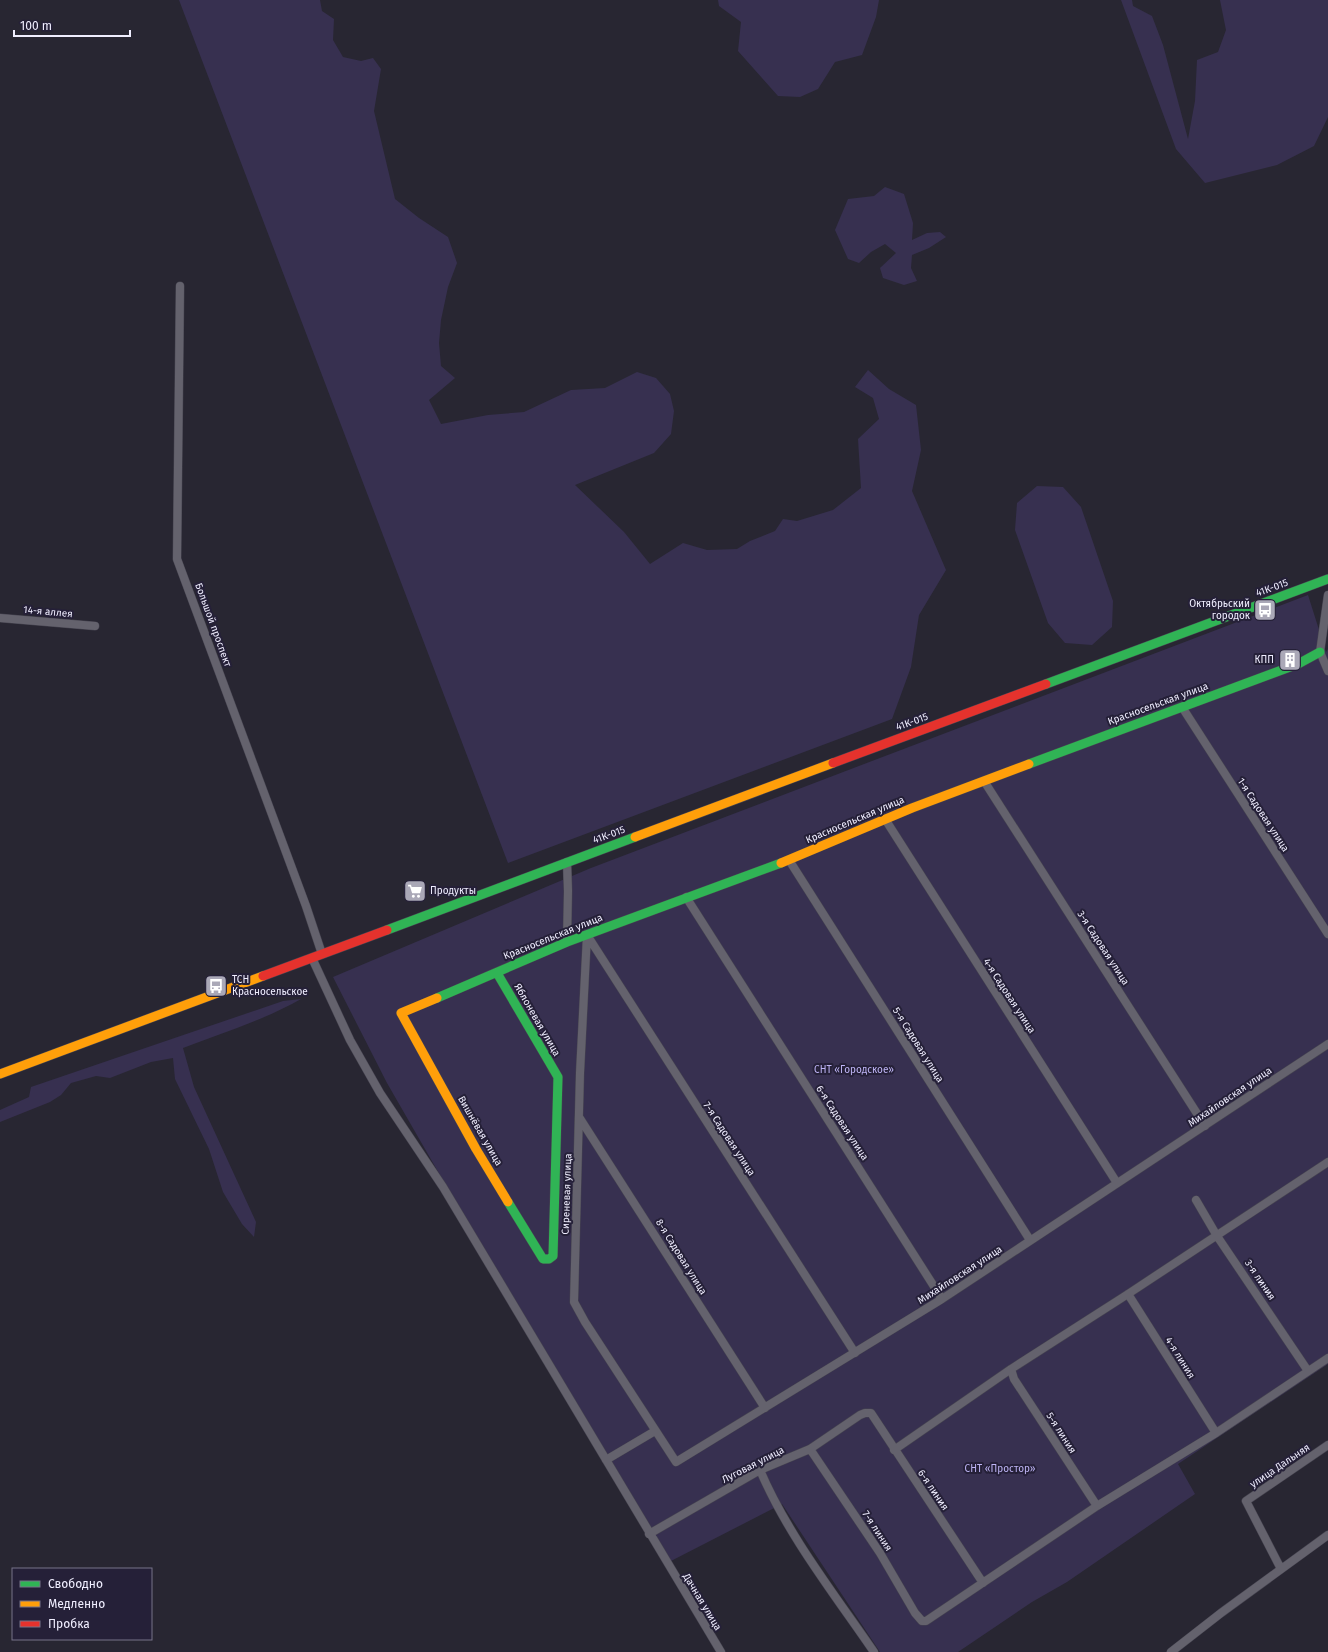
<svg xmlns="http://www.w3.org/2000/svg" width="1328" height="1652" font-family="'Fira Sans',sans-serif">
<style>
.green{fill:#373050}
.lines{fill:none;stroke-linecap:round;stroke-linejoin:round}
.street-casing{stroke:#464450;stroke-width:9}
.fast-casing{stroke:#464450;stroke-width:10}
.slow-casing{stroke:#464450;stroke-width:10}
.jam-casing{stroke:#464450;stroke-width:10}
.street{stroke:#64626d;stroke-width:8}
.fast{stroke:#30b455;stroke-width:9}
.slow{stroke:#ff9f0a;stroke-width:9}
.jam{stroke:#e5322d;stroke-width:9}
.labels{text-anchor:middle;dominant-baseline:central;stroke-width:4;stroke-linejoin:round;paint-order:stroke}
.street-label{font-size:10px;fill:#f0eeff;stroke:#252038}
.poi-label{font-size:10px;fill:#f0eeff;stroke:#252038;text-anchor:end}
.park-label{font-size:10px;fill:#beb4f5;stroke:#252038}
</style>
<rect width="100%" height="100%" fill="#282632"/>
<path class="green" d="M179,0h141l2,11 12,8 -1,21 10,17 18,4 12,-3 8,11 -7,42 21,88 24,19 29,19 9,26 -9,24 -7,33 -2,23 2,23 14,12 -26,22 12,24 47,-9 36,-3 47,-22 34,-2 32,-16 19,6 14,16 4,17 -3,23 -17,19 -79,32 49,47 26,32 33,-21 24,7 30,-1 13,-8 25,-10 8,-12 14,2 36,-11 28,-22 -3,-49 21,-20 -6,-21 -18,-11 13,-17 21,19 27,16 5,45 -9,41 34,79 -27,45 -8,52 -19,52 -384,144z
M718,0h161l-3,17 -14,38 -27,7 -17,27 -18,8 -22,-1 -40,-45 3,-29 -22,-16z
M1121,0h11l1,6 19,10 11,29 25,94 7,-38 2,-41 21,-8 8,-22 -6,-30h108v117l-14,29 -37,19 -72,18 -29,-34z
M885,187l19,7 9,29 -1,17 15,-7 13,-1 6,5 -17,11 -17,7 -1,13 6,13 -13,4 -21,-7 -3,-10 16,-15 -11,-9 -14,8 -12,11 -11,-4 -13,-29 13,-31 26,-3z
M1037,486l26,1 18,20 32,94 -1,26 -20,18 -27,-2 -17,-20 -33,-93 2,-27z
M1308,595l18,57 2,-3v715l-150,100 17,30 -128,88 -35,20 -74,50h-78l-98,-148 -113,58 -164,-274 -118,-205 -54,-106 258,-109z
M301,999c-37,21 -79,34 -118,49l11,39 62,135 -2,15 -12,-13 -19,-32 -14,-43 -34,-70 -2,-21 -22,4 -41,16 -14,-2 -25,7 -10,12 -11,7 -50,20v-12l29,-13 2,-10 252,-86z"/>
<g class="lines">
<g class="street-casing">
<path id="street" d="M180,286l-3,273 129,347 16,48
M1328,595l-8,57 8,19
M0,618l95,8
M1182,707l146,227
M984,781l221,345
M885,819l232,364
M789,860l241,380
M567,862l1,29 -1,51
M686,897l256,402
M587,935l-7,138 -6,229 11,20 91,140 266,-163 386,-255
M587,935l268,418
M312,958l38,82 30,53 63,94 278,465
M579,1117l186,291
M1196,1200l21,36 91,135
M1128,1294l88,139
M1011,1369l3,10 83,127
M810,1449l70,104 35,60 7,8h4l171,-115 119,-73 112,-75
M894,1450l117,-81 117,-75 200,-132
M606,1460l49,-29
M760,1470c27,64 75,125 114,182
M649,1534l111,-64 50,-21 50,-34 5,-2h6l112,170
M1281,1569l-35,-68 82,-56
M1171,1652l50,-39 107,-78"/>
</g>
<g class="fast-casing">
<path id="fast" d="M1046,684l282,-105
M1029,764l269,-100 22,-12
M387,930l248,-93
M497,973l61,104 -5,179 -4,3h-6l-35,-57
M437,998l130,-56 214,-79"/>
</g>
<g class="slow-casing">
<path id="slow" d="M635,837l198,-74
M781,863l131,-55 117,-44
M437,998l-36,15 75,136 32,53
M0,1074l263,-98"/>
</g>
<g class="jam-casing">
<path id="jam" d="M833,763l213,-79
M263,976l124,-46"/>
</g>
<use href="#street" class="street"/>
<use href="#fast" class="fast"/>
<use href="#slow" class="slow"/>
<use href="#jam" class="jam"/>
</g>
<defs>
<g id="bus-square" transform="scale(1.15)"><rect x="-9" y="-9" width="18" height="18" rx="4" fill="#aaa8b7" stroke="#252038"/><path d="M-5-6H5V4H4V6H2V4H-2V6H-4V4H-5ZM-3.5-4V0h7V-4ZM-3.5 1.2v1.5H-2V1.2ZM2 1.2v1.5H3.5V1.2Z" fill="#fff"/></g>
<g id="building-square" transform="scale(1.15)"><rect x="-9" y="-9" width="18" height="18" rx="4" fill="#aaa8b7" stroke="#252038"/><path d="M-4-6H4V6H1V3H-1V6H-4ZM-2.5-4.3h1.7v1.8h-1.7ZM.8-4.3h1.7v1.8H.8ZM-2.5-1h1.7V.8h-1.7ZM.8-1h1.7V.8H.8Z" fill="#fff"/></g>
<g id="supermarket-square" transform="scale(1.15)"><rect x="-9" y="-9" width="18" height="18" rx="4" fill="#aaa8b7" stroke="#252038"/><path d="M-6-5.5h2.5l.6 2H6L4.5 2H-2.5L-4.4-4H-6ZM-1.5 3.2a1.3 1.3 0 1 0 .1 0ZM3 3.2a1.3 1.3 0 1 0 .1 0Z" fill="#fff"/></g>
</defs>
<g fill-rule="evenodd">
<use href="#bus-square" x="1265" y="610"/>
<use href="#building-square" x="1290" y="660"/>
<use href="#supermarket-square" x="415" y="891"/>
<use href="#bus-square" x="216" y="986"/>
</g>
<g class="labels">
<g class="street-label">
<text transform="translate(1272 588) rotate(-20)">41К-015</text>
<text transform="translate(48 612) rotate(5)">14-я аллея</text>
<text transform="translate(213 625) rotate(70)">Большой проспект</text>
<text transform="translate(1158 704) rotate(-20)">Красносельская улица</text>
<text transform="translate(912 722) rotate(-20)">41К-015</text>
<text transform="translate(1263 815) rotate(57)">1-я Садовая улица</text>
<text transform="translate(855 820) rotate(-23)">Красносельская улица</text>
<text transform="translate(609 835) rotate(-20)">41К-015</text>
<text transform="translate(553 937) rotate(-22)">Красносельская улица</text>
<text transform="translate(1103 948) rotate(57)">3-я Садовая улица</text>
<text transform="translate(1009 996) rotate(57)">4-я Садовая улица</text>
<text transform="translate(537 1020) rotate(60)">Яблоневая улица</text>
<text transform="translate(918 1045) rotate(58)">5-я Садовая улица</text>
<text transform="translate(1230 1097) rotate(-34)">Михайловская улица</text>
<text transform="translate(842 1123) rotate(57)">6-я Садовая улица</text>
<text transform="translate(480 1131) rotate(60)">Вишнёвая улица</text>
<text transform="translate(729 1139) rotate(57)">7-я Садовая улица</text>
<text transform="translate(567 1194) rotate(-88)">Сиреневая улица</text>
<text transform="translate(681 1257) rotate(58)">8-я Садовая улица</text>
<text transform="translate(960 1275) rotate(-33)">Михайловская улица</text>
<text transform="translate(1260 1280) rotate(56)">3-я линия</text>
<text transform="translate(1180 1358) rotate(58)">4-я линия</text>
<text transform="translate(1061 1433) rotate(57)">5-я линия</text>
<text transform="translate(753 1465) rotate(-27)">Луговая улица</text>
<text transform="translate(1280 1466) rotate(-34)">улица Дальняя</text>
<text transform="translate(933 1490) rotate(56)">6-я линия</text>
<text transform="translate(877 1531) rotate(57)">7-я линия</text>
<text transform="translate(702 1602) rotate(59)">Дачная улица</text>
</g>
<g class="poi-label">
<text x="1250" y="604">Октябрьский<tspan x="1250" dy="12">городок</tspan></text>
<text x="1274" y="660">КПП</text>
<text x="430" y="891" text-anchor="start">Продукты</text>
<text x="232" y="980" text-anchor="start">ТСН<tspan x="232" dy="12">Красносельское</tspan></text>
</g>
<g class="park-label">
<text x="854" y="1070">СНТ «Городское»</text>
<text x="1000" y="1469">СНТ «Простор»</text>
</g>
</g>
<rect x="12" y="1568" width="140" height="72" fill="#252038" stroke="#767288"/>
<rect x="20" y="1581" width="20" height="6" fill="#30b455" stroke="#767288"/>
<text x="48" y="1588" font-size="12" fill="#f0eeff">Свободно</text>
<rect x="20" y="1601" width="20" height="6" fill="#ff9f0a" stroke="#767288"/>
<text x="48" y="1608" font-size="12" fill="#f0eeff">Медленно</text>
<rect x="20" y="1621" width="20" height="6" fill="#e5322d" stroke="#767288"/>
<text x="48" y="1628" font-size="12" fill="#f0eeff">Пробка</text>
<path d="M14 30v6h116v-6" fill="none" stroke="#f0eeff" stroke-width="2"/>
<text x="20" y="30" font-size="12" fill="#f0eeff" stroke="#252038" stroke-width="3" paint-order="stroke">100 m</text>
</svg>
